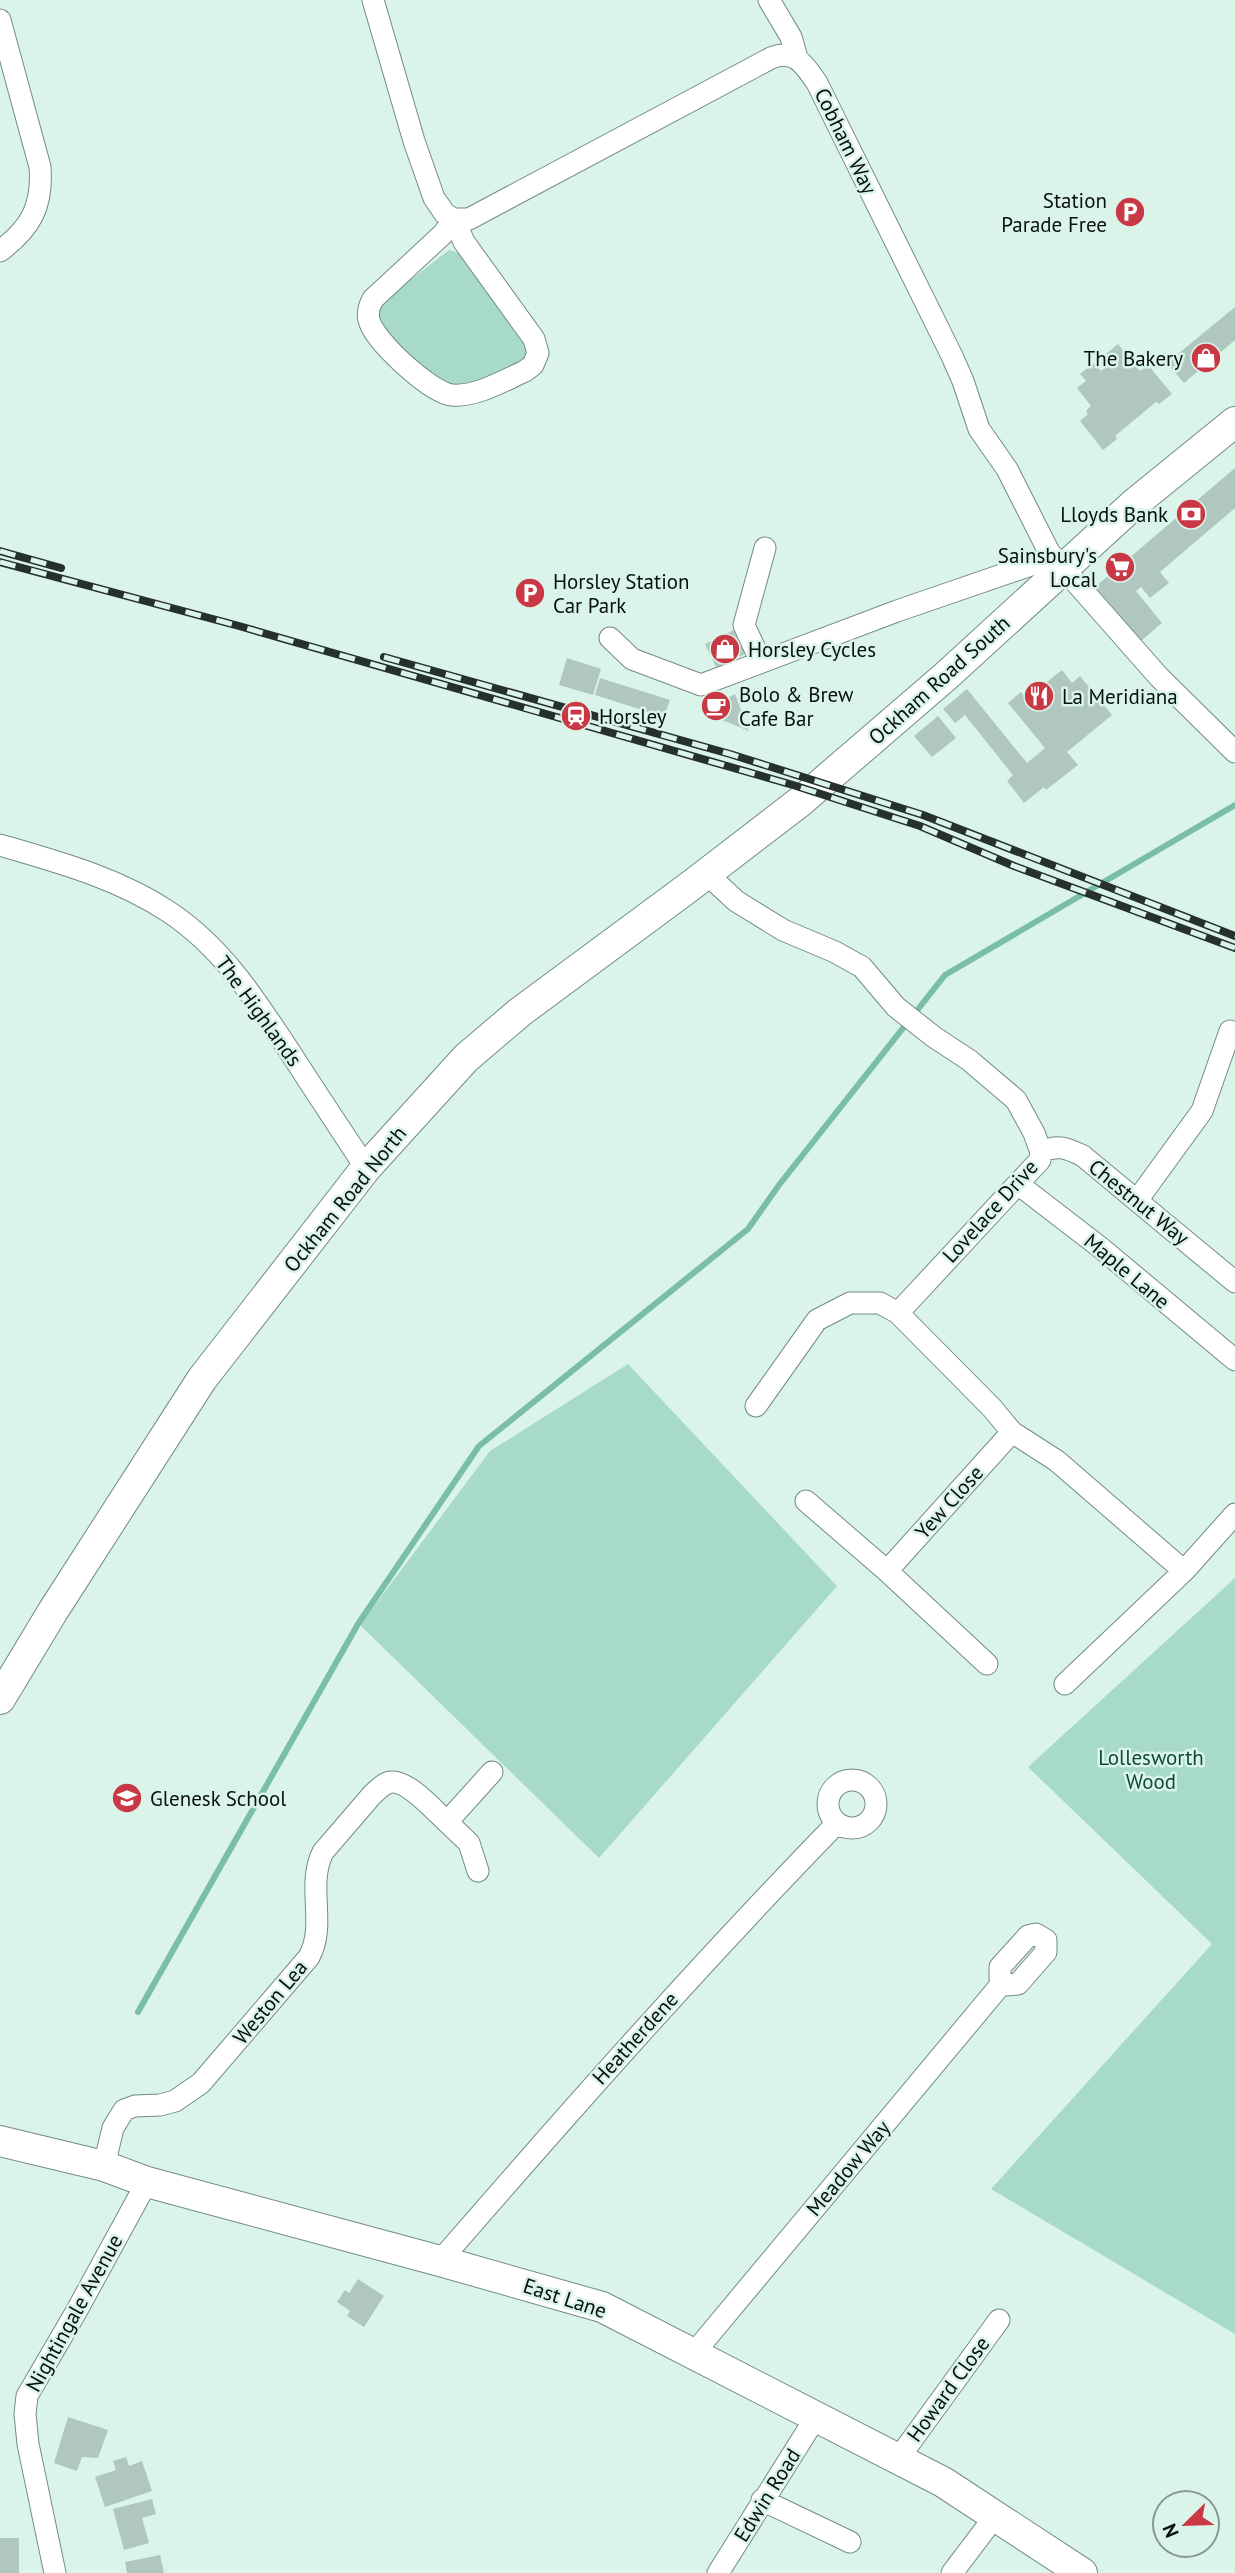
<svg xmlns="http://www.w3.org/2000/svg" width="1235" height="2573" font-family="'PT Sans',sans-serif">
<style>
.green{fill:#a7dac8}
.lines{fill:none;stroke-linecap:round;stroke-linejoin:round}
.stream{stroke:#7abea7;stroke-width:6}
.building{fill:#afc7be}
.street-casing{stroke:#738b82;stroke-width:23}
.secondary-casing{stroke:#738b82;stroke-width:32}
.street{stroke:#fff;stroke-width:21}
.secondary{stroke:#fff;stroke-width:30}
.rail-casing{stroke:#26302c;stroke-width:8}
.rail{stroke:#dbf4ea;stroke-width:5;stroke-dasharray:16;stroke-linecap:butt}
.labels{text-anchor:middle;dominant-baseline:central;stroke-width:5;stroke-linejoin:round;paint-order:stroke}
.street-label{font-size:21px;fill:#08100d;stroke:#dbf4ea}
.poi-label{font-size:21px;fill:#08100d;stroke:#dbf4ea;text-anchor:start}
.park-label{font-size:21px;fill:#0f493a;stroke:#dbf4ea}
</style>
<rect width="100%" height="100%" fill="#dbf4ea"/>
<path class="green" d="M449,250l10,3 73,94 -8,18 -29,15 -45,8 -71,-56 -2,-26z
M628,1364l209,222 -238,272 -239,-233 130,-174z
M1235,1578v756l-244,-145 221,-245 -184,-177z"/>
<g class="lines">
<path class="stream" d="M138,2012l220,-388 121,-178 269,-217 31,-44 166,-210 290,-170"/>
</g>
<path class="building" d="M1235,307v33l-51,43 -17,-20z
M1118,344l22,27 8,-6 24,29 -13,10 -3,-2 -41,34 2,3 -14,11 -23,-29 8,-7 -2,-3 5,-5 -14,-18 9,-7 -6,-7 14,-11 7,8 11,-9 -6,-8z
M1235,468v40l-75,64 9,11 -19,15 -9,-11 -5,4 26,32 -21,18 -46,-54z
M734,630l11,24 -29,13 -11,-23z
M567,658l34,11 -8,26 -34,-10z
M1062,670l10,13 8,-7 32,39 -45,37 11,13 -32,25 -2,-3 -20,16 -17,-22 6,-6 -48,-60 -10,8 -12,-14 24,-20 60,74 18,-15 -37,-45 13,-11 6,6z
M600,678l70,22 -6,17 -69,-22z
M735,694l14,37 -44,-18 -1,-3z
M938,716l18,22 -24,19 -18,-21z
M358,2279l26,17 -20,31 -17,-11 3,-5 -13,-9 8,-12 4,3z
M68,2417l40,13 -10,28 -16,-1 -5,14 -23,-8z
M126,2457l3,9 13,-5 10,30 -47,16 -10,-30 21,-7 -3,-9z
M152,2499l4,15 -14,4 7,25 -25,7 -11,-41z
M0,2538h19v35h-19z
M160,2555l4,18h-37l-2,-11z"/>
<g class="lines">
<g class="street-casing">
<path id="street" d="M373,0l41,141 20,57 11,16 9,5h15l302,-161c23,-10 34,7 46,25l135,273 11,25 16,48 28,40 42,83 110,125 76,75
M769,0l22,37 6,21
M0,20l40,147c3,39 -9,61 -40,84
M454,219l10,23 70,97 4,14 -5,12 -8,6c-22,10 -49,26 -73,24 -21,-2 -78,-54 -83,-75 -2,-8 0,-14 4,-21l70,-65z
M610,638l22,21 69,26 196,-74 157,-54
M761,662l-17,-37 21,-77
M0,845c58,17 118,33 169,67 53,35 86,87 121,140 25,39 51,78 76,116
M707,874l29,27 47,29 52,22 27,15 34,40 38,30 35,23 47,40 18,33 7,19 -1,8 -142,153 94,95 20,24 45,29 127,110
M1041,1152c17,-8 26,-4 42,4l152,126
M1018,1184l83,64 134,112
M1138,1199l64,-88 28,-80
M756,1406l61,-86 33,-17h30l18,10
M806,1501l81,70 100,93
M887,1571l125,-139
M1065,1684l119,-113 51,-57
M828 1804a24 24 0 1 1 48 0a24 24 0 1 1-48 0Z
M447,1822l22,21 9,28
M1036,1934l10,6v12l-28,32 -12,1 -6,-6v-12l28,-31z
M104,2166l9,-38 11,-18 11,-4 25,-1 15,-4 26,-18 108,-126c18,-33 -3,-71 14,-105l49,-57c5,-5 12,-12 19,-13 17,-2 44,29 56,40l45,-50
M440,2261c130,-150 259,-296 397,-438
M694,2353l309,-371
M898,2459l101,-139
M762,2500l88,42
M55,2573l-27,-129 -3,-30 2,-18 49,-84 71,-130
M718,2573l98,-156
M952,2573l44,-58"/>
</g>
<g class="secondary-casing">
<path id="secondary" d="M0,1699l53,-88 149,-232 164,-211 100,-110 54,-46 169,-125 112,-86 145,-125 188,-172 101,-82
M0,2141l104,25 43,16 293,79 162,46 341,175 139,91"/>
</g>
<use href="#street" class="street"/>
<use href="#secondary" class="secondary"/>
<g class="rail-casing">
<path id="rail" d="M0,551l61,17
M0,562l239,64 554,159 127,41 94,40 221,82
M384,657l346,97 193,61 312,121"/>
</g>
<use href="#rail" class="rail"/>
</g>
<defs>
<g id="parking-disc" transform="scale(1.575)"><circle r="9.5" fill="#c93945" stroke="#dbf4ea"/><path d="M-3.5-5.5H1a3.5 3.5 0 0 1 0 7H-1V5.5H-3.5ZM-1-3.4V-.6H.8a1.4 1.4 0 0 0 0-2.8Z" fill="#fff"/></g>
<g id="shop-disc" transform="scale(1.575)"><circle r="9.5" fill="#c93945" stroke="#dbf4ea"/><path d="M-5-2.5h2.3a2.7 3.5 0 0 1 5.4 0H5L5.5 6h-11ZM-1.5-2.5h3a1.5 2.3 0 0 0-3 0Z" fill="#fff"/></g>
<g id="bank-disc" transform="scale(1.575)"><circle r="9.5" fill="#c93945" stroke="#dbf4ea"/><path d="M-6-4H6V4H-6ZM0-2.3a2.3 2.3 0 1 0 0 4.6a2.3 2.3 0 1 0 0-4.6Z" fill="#fff"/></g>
<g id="supermarket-disc" transform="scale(1.575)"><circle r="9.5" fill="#c93945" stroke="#dbf4ea"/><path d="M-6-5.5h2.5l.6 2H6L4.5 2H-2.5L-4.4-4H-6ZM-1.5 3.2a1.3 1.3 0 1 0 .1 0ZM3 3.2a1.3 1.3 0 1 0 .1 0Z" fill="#fff"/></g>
<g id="restaurant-disc" transform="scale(1.575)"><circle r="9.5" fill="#c93945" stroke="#dbf4ea"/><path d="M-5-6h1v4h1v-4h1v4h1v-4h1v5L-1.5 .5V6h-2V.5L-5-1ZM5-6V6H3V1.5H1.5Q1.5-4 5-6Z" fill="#fff"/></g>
<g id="cafe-disc" transform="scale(1.575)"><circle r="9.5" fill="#c93945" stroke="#dbf4ea"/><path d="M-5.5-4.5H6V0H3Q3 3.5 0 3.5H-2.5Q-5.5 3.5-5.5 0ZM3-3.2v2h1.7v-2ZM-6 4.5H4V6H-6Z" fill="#fff"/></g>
<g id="station-disc" transform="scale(1.575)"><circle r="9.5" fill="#c93945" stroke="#dbf4ea"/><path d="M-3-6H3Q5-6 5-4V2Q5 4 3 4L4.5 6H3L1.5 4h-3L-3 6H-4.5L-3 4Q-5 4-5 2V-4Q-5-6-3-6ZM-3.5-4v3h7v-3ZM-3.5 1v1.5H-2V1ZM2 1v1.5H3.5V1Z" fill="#fff"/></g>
<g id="school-disc" transform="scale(1.575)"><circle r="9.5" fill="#c93945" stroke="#dbf4ea"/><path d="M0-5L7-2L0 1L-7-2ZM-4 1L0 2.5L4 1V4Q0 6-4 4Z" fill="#fff"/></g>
</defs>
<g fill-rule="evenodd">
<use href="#parking-disc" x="1130" y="212"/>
<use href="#shop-disc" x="1206" y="358"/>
<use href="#bank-disc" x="1191" y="514"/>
<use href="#supermarket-disc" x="1120" y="567"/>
<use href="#parking-disc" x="530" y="593"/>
<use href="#shop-disc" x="725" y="649"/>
<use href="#restaurant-disc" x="1039" y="696"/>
<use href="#cafe-disc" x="716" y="706"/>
<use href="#station-disc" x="576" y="716"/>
<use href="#school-disc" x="127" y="1798"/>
</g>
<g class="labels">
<g class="street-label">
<text transform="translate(846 141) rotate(64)">Cobham Way</text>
<text transform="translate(939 680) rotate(-42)">Ockham Road South</text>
<text transform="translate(259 1011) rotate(54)">The Highlands</text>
<text transform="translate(345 1199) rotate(-51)">Ockham Road North</text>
<text transform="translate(1139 1202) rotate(39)">Chestnut Way</text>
<text transform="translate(990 1211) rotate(-48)">Lovelace Drive</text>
<text transform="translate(1127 1271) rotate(40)">Maple Lane</text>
<text transform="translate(949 1502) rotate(-48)">Yew Close</text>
<text transform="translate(270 2002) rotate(-50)">Weston Lea</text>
<text transform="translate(635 2038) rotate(-48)">Heatherdene</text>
<text transform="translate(848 2168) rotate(-50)">Meadow Way</text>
<text transform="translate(565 2298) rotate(18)">East Lane</text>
<text transform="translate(74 2313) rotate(-61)">Nightingale Avenue</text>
<text transform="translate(948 2389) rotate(-54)">Howard Close</text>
<text transform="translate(767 2495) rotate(-58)">Edwin Road</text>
</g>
<g class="poi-label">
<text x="1107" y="200" text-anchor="end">Station<tspan x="1107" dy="24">Parade Free</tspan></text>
<text x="1183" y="358" text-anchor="end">The Bakery</text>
<text x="1168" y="514" text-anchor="end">Lloyds Bank</text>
<text x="1097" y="555" text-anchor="end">Sainsbury's<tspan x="1097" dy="24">Local</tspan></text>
<text x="553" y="581">Horsley Station<tspan x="553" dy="24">Car Park</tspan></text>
<text x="748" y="649">Horsley Cycles</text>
<text x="739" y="694">Bolo &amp; Brew<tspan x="739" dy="24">Cafe Bar</tspan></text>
<text x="1062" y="696">La Meridiana</text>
<text x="599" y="716">Horsley</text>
<text x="150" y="1798">Glenesk School</text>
</g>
<g class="park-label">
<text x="1151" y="1757">Lollesworth<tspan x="1151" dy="24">Wood</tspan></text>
</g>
</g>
<g transform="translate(1186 2524) rotate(247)"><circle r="33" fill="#dbf4ea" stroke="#879992" stroke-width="2"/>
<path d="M0-5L12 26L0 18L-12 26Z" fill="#c93945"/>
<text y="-10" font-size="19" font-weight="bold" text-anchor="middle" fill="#08100d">N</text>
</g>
</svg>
